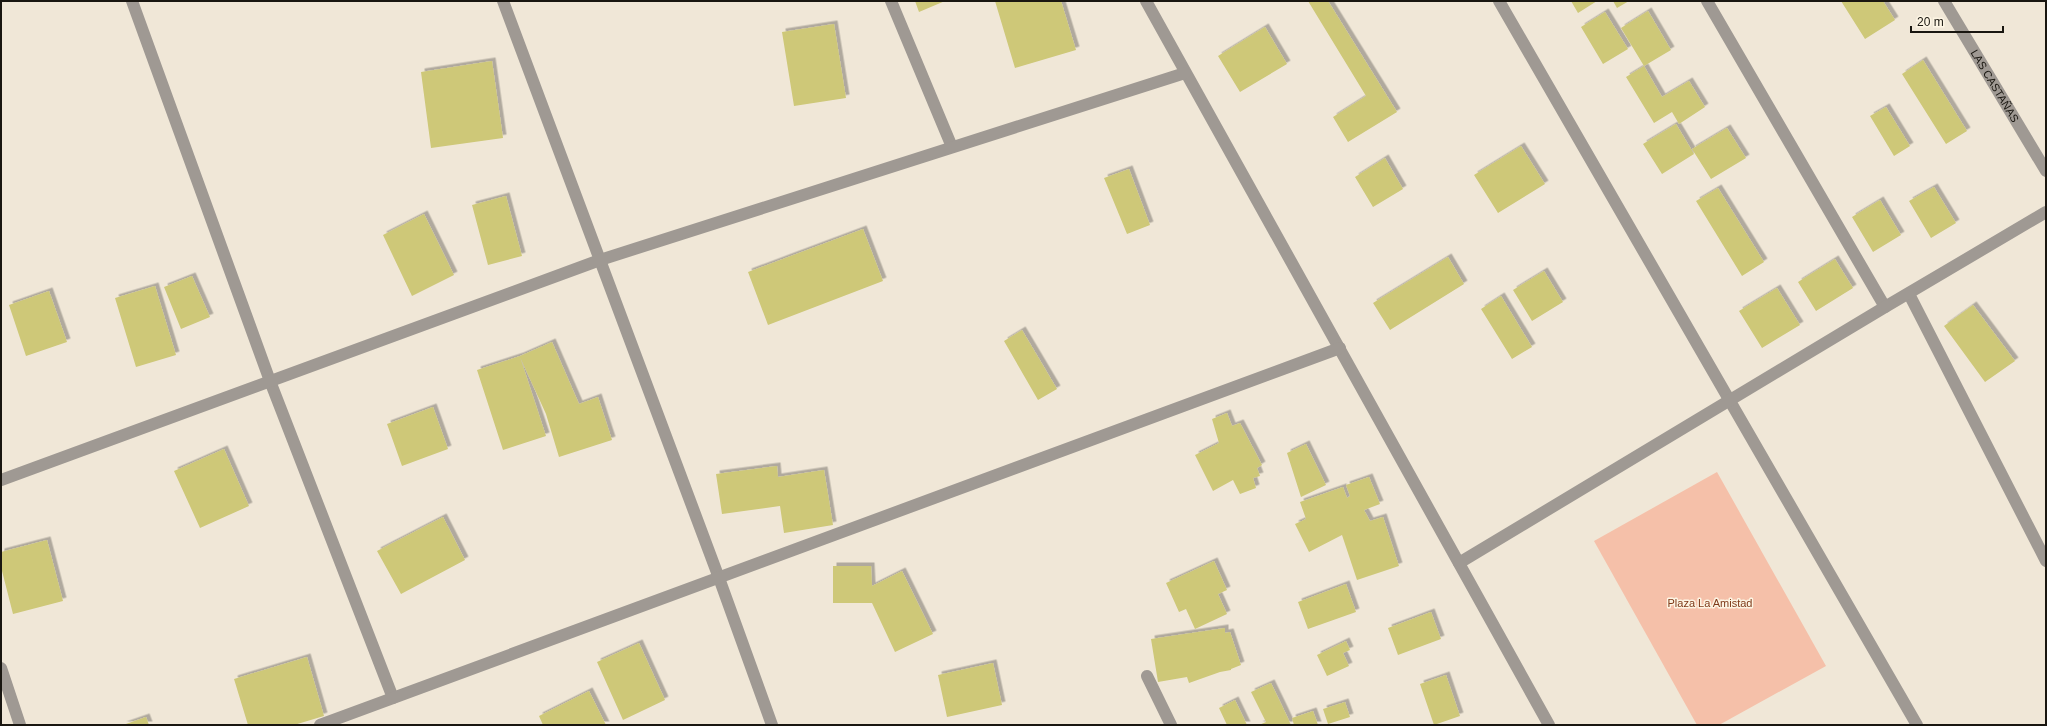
<svg xmlns="http://www.w3.org/2000/svg" width="2047" height="726" font-family="Helvetica,sans-serif">
<style>
.green{fill:#f5c0a9}
.building{fill:#cec878;filter:url(#shadow)}
.lines{fill:none;stroke-linecap:round;stroke-linejoin:round}
.lane{stroke:#9f9993;stroke-width:12}
.street{stroke:#9f9993;stroke-width:12}
.labels{text-anchor:middle;dominant-baseline:central;stroke-width:3;stroke-linejoin:round;paint-order:stroke}
.street-label{font-size:11px;fill:#191610;stroke:#fdf5e4}
.park-label{font-size:11px;fill:#7e3918;stroke:#fdf5e4}
</style>
<defs>
<filter id="shadow"><feDropShadow dx="3.5" dy="-3.5" stdDeviation="0" flood-color="#0004"/></filter>
</defs>
<rect width="100%" height="100%" fill="#f0e7d7"/>
<path class="green" d="M1717,472l109,194 -107,59h-22l-103,-184z"/>
<path class="building" d="M915,1h30l-26,11z
M995,1h66l15,49 -61,18z
M1308,1h20l69,111 -49,30 -15,-25 33,-21z
M1571,1h26l-19,12z
M1613,1h16l-12,7z
M1841,1h42l12,19 -30,19z
M1648,11l23,39 -27,16 18,31 27,-16 16,26 -26,17 -7,-12 -18,11 -28,-46 18,-11 -23,-38z
M1605,12l23,37 -25,15 -22,-37z
M834,24l12,74 -52,8 -12,-74z
M1265,27l22,37 -47,28 -22,-36z
M1923,60l44,71 -21,13 -44,-70z
M492,61l11,77 -72,10 -10,-76z
M1886,107l24,39 -16,10 -24,-40z
M1676,124l18,30 -32,20 -19,-30z
M1727,128l19,30 -35,21 -19,-30z
M1521,146l24,38 -47,29 -24,-38z
M1385,158l18,31 -30,18 -18,-30z
M1129,169l21,56 -23,9 -23,-56z
M1934,187l22,36 -25,15 -22,-37z
M1718,188l46,74 -22,14 -46,-75z
M506,196l16,60 -34,9 -16,-60z
M1880,200l21,35 -28,17 -21,-35z
M424,214l30,61 -42,21 -29,-61z
M863,229l20,52 -115,44 -20,-53z
M1448,257l16,27 -74,46 -17,-27z
M1835,259l18,29 -37,23 -18,-29z
M1544,271l19,31 -31,19 -19,-31z
M192,276l18,41 -29,12 -17,-42z
M155,286l21,69 -40,12 -21,-69z
M1777,288l23,37 -38,23 -23,-37z
M49,291l18,51 -41,14 -17,-51z
M1501,296l31,51 -20,12 -31,-50z
M1973,305l42,56 -30,21 -41,-56z
M1022,330l35,59 -19,11 -34,-59z
M552,342l27,62 19,-7 14,43 -53,17 -13,-43 -26,-57 26,79 -43,14 -26,-80 43,-14z
M433,407l15,42 -46,17 -15,-42z
M1227,413l5,13 8,-3 22,42 -5,3 3,8 -7,2 3,10 -16,6 -7,-14 -20,11 -18,-36 24,-12 -7,-24z
M1306,444l20,41 -25,12 -14,-44z
M224,449l25,57 -49,22 -26,-57z
M777,466l1,11 46,-7 9,55 -49,8 -4,-27 -58,8 -6,-40z
M1369,477l11,27 -16,6 6,11 13,-4 16,49 -42,14 -15,-45 -33,17 -14,-28 11,-5 -6,-17 43,-15 4,11 3,-2 -4,-11z
M443,517l22,43 -64,34 -24,-43z
M47,540l16,61 -50,13 -12,-47v-15z
M1214,561l13,29 -9,4 9,20 -32,15 -9,-20 -7,3 -13,-29z
M833,566h38l1,20 30,-15 31,63 -38,18 -23,-49h-39z
M1346,584l10,28 -48,17 -10,-27z
M1431,612l10,27 -43,16 -10,-27z
M1225,628v5l5,-1 11,33 -10,4v1l-11,2 -31,11 -2,-6 -29,5 -7,-43z
M1346,641l4,9 -7,3 6,13 -22,10 -10,-21z
M639,643l26,57 -42,20 -26,-58z
M307,657l17,59 -30,9h-46l-14,-46z
M993,663l9,42 -55,12 -9,-42z
M1446,675l14,41 -26,9 -14,-41z
M1271,683l14,29 6,13h-32l7,-3 -15,-30z
M589,691l17,34h-63l-4,-9z
M1235,700l12,25h-20l-8,-17z
M1345,702l5,15 -22,7 -5,-15z
M1313,711l5,14h-24l-2,-7z
M146,717l3,8h-26z"/>
<g class="lines">
<path class="lane" d="M1147,676l24,49"/>
<g class="street">
<path d="M132,1l138,380 123,317"/>
<path d="M503,1l216,577 53,147"/>
<path d="M891,1l61,146"/>
<path d="M1146,1l403,724"/>
<path d="M1499,1l418,724"/>
<path d="M1707,1l178,306"/>
<path id="s1" d="M1944,1l102,170"/>
<path d="M1909,294l137,267"/>
<path d="M1,480l599,-220 585,-187"/>
<path d="M1459,563l426,-256 161,-95"/>
<path d="M1,668l19,57"/>
<path d="M320,725l1020,-377"/>
</g>
</g>
<g class="labels">
<g class="street-label">
<text stroke="none"><textPath href="#s1" startOffset="99">LAS CASTAÑAS</textPath></text>
</g>
<g class="park-label">
<text x="1710" y="603">Plaza La Amistad</text>
</g>
</g>
<rect width="2047" height="726" fill="none" stroke="#191610" stroke-width="4"/>
<path d="M1911 26v6h92v-6" fill="none" stroke="#191610" stroke-width="2"/>
<text x="1917" y="26" font-size="12" fill="#191610" stroke="#fdf5e4" stroke-width="3" paint-order="stroke">20 m</text>
</svg>
